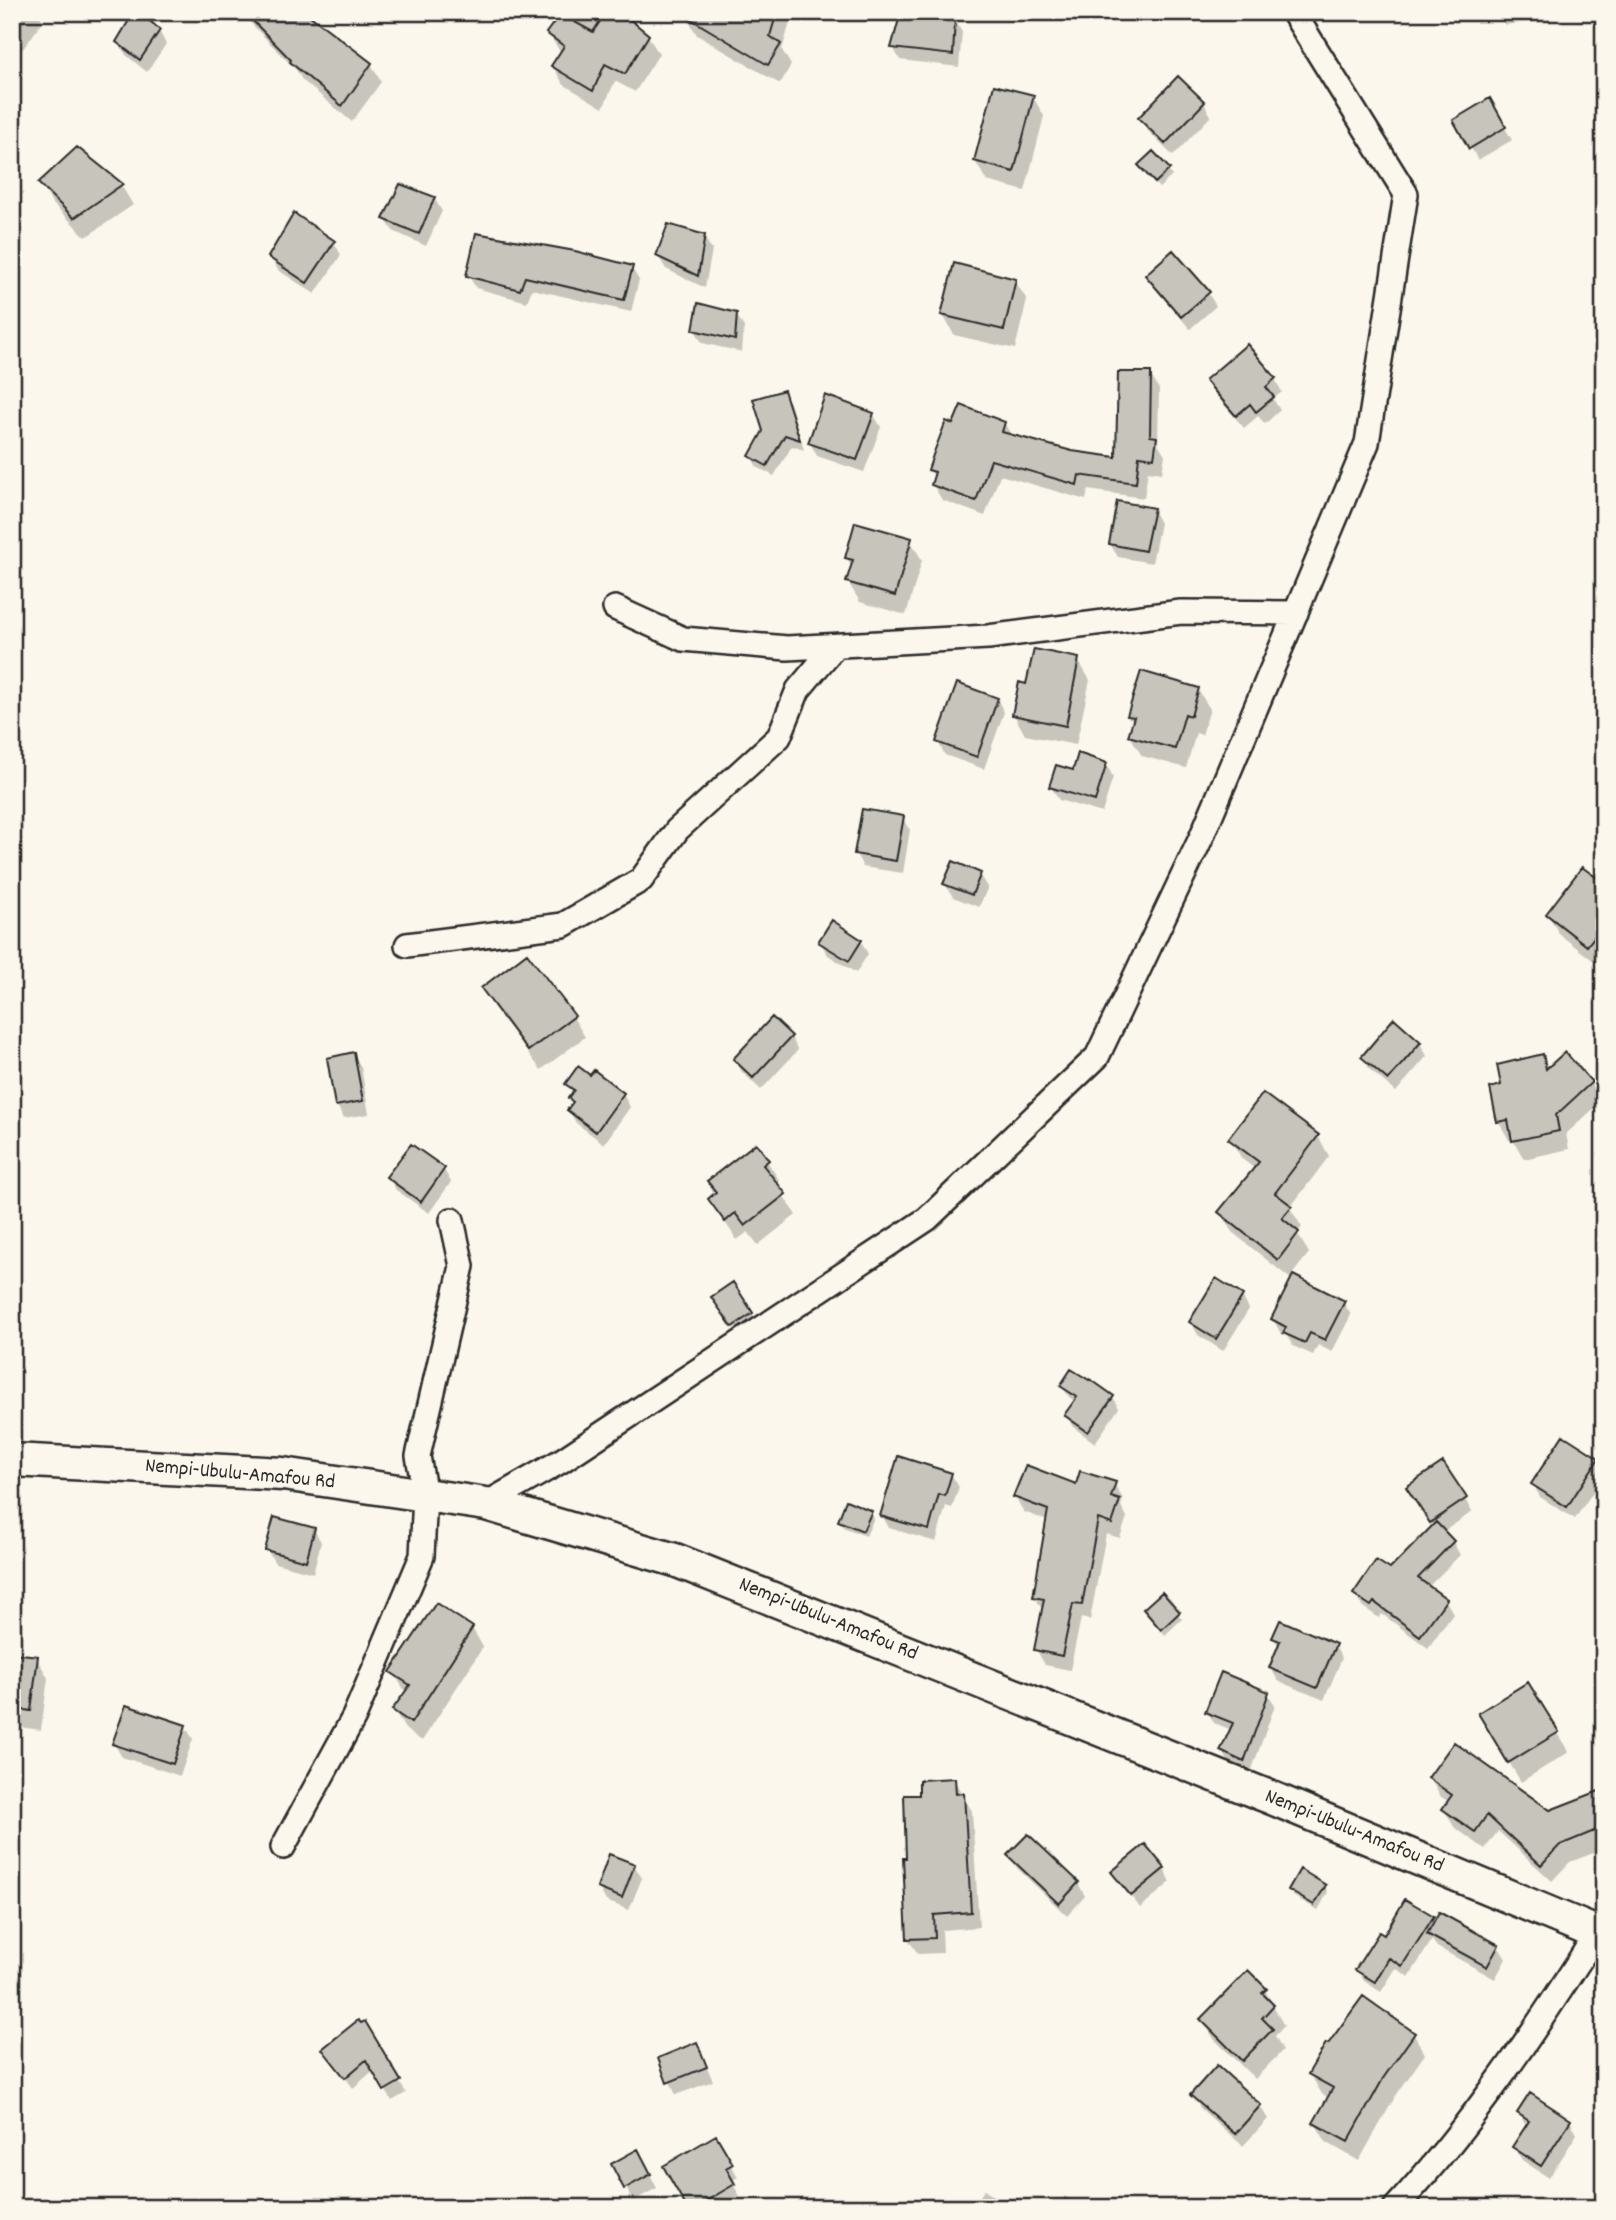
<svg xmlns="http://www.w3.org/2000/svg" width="1616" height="2220" font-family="Dekko,sans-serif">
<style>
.shadow{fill:#0003}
.building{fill:#c7c4bc;stroke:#2b2b2b;stroke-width:2}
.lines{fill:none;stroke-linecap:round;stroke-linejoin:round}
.street-casing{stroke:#2b2b2b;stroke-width:28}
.secondary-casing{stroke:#2b2b2b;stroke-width:37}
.street{stroke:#fbf7ec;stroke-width:23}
.secondary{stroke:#fbf7ec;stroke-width:32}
.labels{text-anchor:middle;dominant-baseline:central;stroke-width:5;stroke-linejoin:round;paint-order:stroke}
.street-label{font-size:21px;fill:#2b2b2b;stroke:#fbf7ec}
</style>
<rect width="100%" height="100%" fill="#fbf7ec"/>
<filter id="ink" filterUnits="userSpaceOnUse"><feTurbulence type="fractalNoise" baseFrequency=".0143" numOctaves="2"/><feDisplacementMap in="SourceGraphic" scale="14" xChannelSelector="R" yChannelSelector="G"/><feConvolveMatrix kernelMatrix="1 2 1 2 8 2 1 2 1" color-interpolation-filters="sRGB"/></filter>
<g filter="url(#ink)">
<path class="shadow" d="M12,12h26l5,9 -20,28 -11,-8z
M240,12h46l85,52 10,18 -29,40 -50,-42 -5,-9z
M564,12h54l30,24 11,18 -24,38 -20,-11 -12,27 -40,-24 -10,-18 8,-13 -13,-20z
M687,12h106l-11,38 9,15 -11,19 -83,-49 -12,-20z
M1498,12h76l1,3 -70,10z
M954,19l8,13 -3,35 -59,-7 -7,-13z
M159,31l7,13 -19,28 -21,-17 -8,-13z
M1178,79l26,24 7,13 -38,40 -25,-25 -8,-13z
M1033,97l11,19 -19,75 -38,-10 -12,-20z
M1489,101l23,39 -34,20 -23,-40z
M1140,165l28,5 4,6 -13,12z
M40,183l81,2 12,20 -47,32 -34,-34z
M434,198l8,13 -16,35 -33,-15 -8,-12z
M704,237l8,13 -7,38 -39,-19 -8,-13z
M334,242l7,13 -26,39 -37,-24 -8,-13z
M631,267l8,13 -8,32 -99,-23 -5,13 -51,-14 -8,-13z
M1147,275l61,18 8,13 -26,23 -35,-41z
M1015,281l12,19 -12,49 -61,-14 -11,-20z
M736,314l8,13 -2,25 -40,-9 -7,-13z
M1150,374l9,15 -1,54 7,12 -3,18 -14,-2 -4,27 -56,-8 -2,10 -86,-25 -15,41 -43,-16 -9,-15 2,-7 -5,-8 24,-43 50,-4 8,13 59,17 47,6z
M1275,379l7,13 -9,7 7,11 -15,14 -7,-8 -14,12 -29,-34 -8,-13z
M783,392l7,11 14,47 -12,-4 -18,30 -17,-9 -6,-11 14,-25z
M873,414l8,13 -17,45 -47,-16 -7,-13z
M1153,510l7,13 -8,40 -34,-6 -8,-13z
M910,540l12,20 -16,55 -46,-13 -12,-20 4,-14 -5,-10z
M1078,660l12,20 -14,65 -51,-10 -11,-20 14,-29z
M1198,690l12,19 -8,26 -6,-2 -10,35 -44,-12 -12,-20 4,-12 -5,-8z
M997,699l7,13 -20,57 -39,-14 -7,-13z
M1106,764l7,13 -11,36 -43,-13 -8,-13 23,-14z
M902,817l8,13 -7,43 -40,-6 -7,-13z
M980,874l8,13 -9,20 -26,-10 -8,-13z
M1604,885v73l-5,7 -40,-31 -11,-20z
M861,941l7,13 -12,19 -28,-18 -8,-13z
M483,989l90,28 12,20 -44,33 -47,-62z
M791,1037l7,13 -37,40 -19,-18 -7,-13z
M1420,1043l7,13 -31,36 -26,-22 -7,-13z
M353,1054l8,13 8,47 -25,4 -7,-12z
M1565,1055l26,28 10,19 -35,32 3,15 -45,10 -11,-19h-4l-10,-18 4,-35 39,-31 7,12z
M567,1084l56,10 7,13 -26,37 -28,-21 -7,-13 4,-6 -3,-6 3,-4z
M1318,1136l11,20 -39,52 12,19 -5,6 12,20 -18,23 52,26 8,13 -19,37 -14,-7 -5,10 -20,-9 -6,-10 -7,-4 -7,-13 19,-39 -60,-48 -11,-20 34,-43 -13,-10 -12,-20z
M767,1161l12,19 -4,3 21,32 -38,30 -10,-13 -11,8 -27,-40 6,-6 -7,-12z
M444,1170l7,12 -22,31 -33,-23 -7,-13z
M1242,1296l7,13 -26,42 -25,-16 -7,-13z
M721,1310l31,3 7,13 -18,13z
M1062,1386l51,11 6,11 -24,35 -22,-16 -7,-12 10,-13 -7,-5z
M1598,1460l6,10v5l-29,44 -35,-22 -7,-13z
M951,1474l8,13 -7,21 -6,-2 -10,36 -47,-14 -7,-13z
M1114,1484l9,15 -2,7 6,11 -7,21 -14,-4 -16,86 -9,-2 -11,52 -25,-5 -9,-16 7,-38 -8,-14 13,-76 -24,-9 -9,-15 62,-11z
M1465,1499l7,13 -29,20 10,10 7,13 -32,32 18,14 7,12 -25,35 -46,-34 -3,4 -16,-11 -8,-13 36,-23 43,-44 -18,-27z
M871,1512l3,6 -8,18 -23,-9 -3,-6z
M314,1529l7,13 -8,31 -38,-10 -8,-13z
M1162,1594l20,25 -17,16 -20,-26z
M472,1628l11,19 -61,94 -17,-12 -11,-19 12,-17 -13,-21z
M1274,1638l60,7 8,13 -18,42 -46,-19 -7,-13 8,-21z
M12,1655l25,3 11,20 -7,52 -29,-4z
M1268,1694l7,11 -24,67 -22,-10 -7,-11 10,-21 -18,-7 -7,-12z
M185,1726l8,13 -13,37 -58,-19 -8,-13z
M1557,1733l12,19 -48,30 -29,-48z
M1430,1778l120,34 54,-22v59l-34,13 -18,19 -54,-50 -13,18 -31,-22 -10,-18 5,-7 -9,-6z
M954,1780l18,31 7,116 -37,3 1,23 -25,1 -10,-15v-79l13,-64z
M1010,1855l68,28 7,13 -18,20 -50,-48z
M634,1865l8,13 -13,32 -23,-9 -7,-13z
M1164,1869l7,13 -31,26 -26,-36z
M1325,1886l3,6 -10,18 -25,-14 -3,-6z
M1432,1918l3,5 63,23 8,13 -11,20 -58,-32 -5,-7 -23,37 -13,-9 -15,24 -17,-11 -6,-11 27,-33z
M1265,1990l19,36 -9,10 8,14 -28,29 -41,-40 -12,-20z
M365,2023l41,70 -14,8 -18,-31 -21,18 -29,-39z
M1414,2035l11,19 -30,43 -36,64 -33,-19 -11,-19 14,-25 -7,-4 -12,-20z
M697,2044l16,37 -37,14 -16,-36z
M1193,2095l67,11 8,13 -25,27 -43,-38z
M1519,2113l51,8 7,13 -28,44 -27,-18 -8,-13 12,-21z
M716,2137l22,40 -7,4 9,15 -20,12h-31z
M637,2151l20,37 -24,13 -20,-37z
M984,2190l28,18h-39z
M1065,2196l18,12h-26z
M1546,2199l14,9h-19z"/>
<path class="building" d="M134,12h6l20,18 -20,30 -24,-18z
M244,12h61l67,51 -30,43 -52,-44 1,-2z
M606,12h15l28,23 -24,39 -20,-10 -12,27 -42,-25 13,-20 -18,-13 14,-19 33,18z
M679,12h98l-7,24 11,8 -13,21z
M901,12h23l31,6 -2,37 -62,-7z
M1178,76l27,26 -40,42 -27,-26z
M994,85l40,10 -20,77 -40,-11z
M1490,98l16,29 -37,22 -16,-29z
M77,147l46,37 -49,34 -36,-35z
M1153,151l17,18 -15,14 -17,-18z
M400,184l35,13 -16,37 -36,-15z
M294,213l41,28 -28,42 -39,-26z
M668,224l37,11 -7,41 -42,-20z
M476,233l99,18 58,15 -9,34 -99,-23 -5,13 -54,-14z
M1173,250l37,42 -29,25 -36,-42z
M954,263l62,16 -12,51 -63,-15z
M698,303l39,10 -2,27 -42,-10z
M1247,344l29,34 -10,9 8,10 -18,15 -6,-8 -14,12 -31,-36z
M1118,372h33l-1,64 7,1 -3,21 -15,-2 -3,27 -57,-8 -2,10 -86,-25 -15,41 -45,-16 4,-13 -7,-2 6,-18 12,-31 7,3 8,-19 44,17 -3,10 70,19 44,6z
M784,390l16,50 -15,-5 -18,31 -18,-10 14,-25 -10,-32z
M825,395l49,18 -17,47 -49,-17z
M1117,501l37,7 -9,43 -36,-7z
M855,522l57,16 -17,58 -49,-14 7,-22 -8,-2z
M1034,649l45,9 -13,68 -54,-11 7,-33 7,2z
M1141,671l58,17 -8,28 -6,-2 -10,35 -47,-13 6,-19 -7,-1z
M957,683l41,15 -21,59 -41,-15z
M1078,753l29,10 -12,38 -46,-14 7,-22 17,5z
M862,809l42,7 -8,45 -42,-7z
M953,861l28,12 -9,22 -29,-11z
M1582,867l22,16v41l-17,22 -41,-32z
M832,920l30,20 -13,21 -31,-19z
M527,953l48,63 -47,35 -47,-63z
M772,1017l20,19 -39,42 -20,-19z
M1394,1018l27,24 -33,38 -27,-23z
M354,1052l9,49 -28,5 -8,-48z
M1565,1052l27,30 -36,33 3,16 -47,10 -4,-21 -11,2 -7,-34 11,-3 -4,-20 46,-11 3,15z
M578,1066l12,9 4,-5 30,23 -28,39 -29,-22 6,-8 -5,-4 6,-8 -9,-6z
M1263,1093l56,42 -44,58 17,13 -10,12 17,14 -21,28 -60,-48 41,-50 -31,-23z
M756,1143l13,17 -6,5 23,29 -41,32 -10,-13 -10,9 -17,-23 8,-7 -9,-11z
M411,1144l34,24 -24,34 -35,-25z
M1293,1275l52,26 -20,39 -15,-7 -5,10 -22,-10 3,-6 -15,-8z
M1216,1278l27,17 -27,44 -27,-17z
M733,1282l20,31 -21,14 -21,-30z
M1071,1369l18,11 1,-1 24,17 -26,36 -24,-17 13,-18 -17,-11z
M1563,1435l36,23 -32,49 -36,-23z
M898,1456l54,17 -7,23 -6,-2 -10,36 -49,-14z
M1443,1462l24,36 -37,25 -24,-36z
M1026,1465l50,19 4,-13 36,11 -5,15 9,3 -8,24 -14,-5 -16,86 -9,-1 -11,52 -28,-6 10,-51 -11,-2 15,-87 -35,-13z
M846,1500l26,11 -9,20 -25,-10z
M274,1517l41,11 -9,33 -41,-11z
M1436,1522l18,19 -36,37 29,21 -27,37 -46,-34 -3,4 -18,-12 23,-34 14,9z
M1162,1592l18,20 -19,18 -18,-21z
M436,1603l37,24 -62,96 -19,-13 18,-25 -20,-13z
M1280,1620l56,24 -19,44 -48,-20 11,-27 -8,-3z
M12,1653l26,3 -7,55 -19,-3z
M1221,1672l48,20 -25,70 -24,-11 13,-28 -28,-11z
M1528,1682l31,50 -51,31 -30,-50z
M126,1705l60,20 -13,39 -61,-20z
M1454,1742l96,68 54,-21v38l-44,18 -19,20 -54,-50 -12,17 -33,-23 10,-14 -24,-17z
M955,1778l1,16 8,-1 7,119 -37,3 1,23 -28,1 -4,-81h3l-2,-63h15v-15z
M1028,1834l51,48 -20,22 -52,-49z
M1145,1844l20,24 -34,28 -20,-24z
M609,1854l26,10 -13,34 -25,-10z
M1300,1869l26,16 -12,20 -26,-15z
M1405,1899l29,17 -32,50 -13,-8 -14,24 -20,-12 24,-38 5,3z
M1439,1912l60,33 -12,22 -60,-33z
M1248,1970l19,19 -5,4 12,12 -12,13 11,11 -31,32 -42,-42z
M1363,1996l52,37 -31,44 -36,65 -35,-19 20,-35 -25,-14 18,-31 2,1z
M358,2020l3,3 4,-2 36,60 -17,10 -18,-31 -21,18 -23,-29z
M697,2042l10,25 -40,16 -9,-25z
M1217,2065l44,40 -26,29 -45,-39z
M1530,2093l41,27 -30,46 -29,-19 17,-26 -12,-8z
M716,2135l17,29 -7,4 9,16 -41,24h-7l-24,-42z
M638,2149l13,25 -27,15 -13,-25z"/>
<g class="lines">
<g class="street-casing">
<path id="street" d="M615,608l68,31 104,9 201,-11 193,-25 115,1
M407,945l156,-20 78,-45 36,-50 102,-93 19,-47 37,-44
M486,1504l75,-43 366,-242 170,-162 104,-219 166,-395 39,-249 -113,-182
M283,1847l71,-130 68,-161 3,-61 -7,-39 44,-190 -10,-46
M1395,2208c78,-84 141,-179 202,-275"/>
</g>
<g class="secondary-casing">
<path id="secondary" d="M12,1460l271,14 142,21 61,9 189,56 597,238 332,138"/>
</g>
<use href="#street" class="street"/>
<use href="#secondary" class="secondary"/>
</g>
</g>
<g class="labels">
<g class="street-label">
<text transform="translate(240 1475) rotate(5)">Nempi-Ubulu-Amafou Rd</text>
<text transform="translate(828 1620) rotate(22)">Nempi-Ubulu-Amafou Rd</text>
<text transform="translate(1354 1832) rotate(22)">Nempi-Ubulu-Amafou Rd</text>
</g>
</g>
<rect width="1616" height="2220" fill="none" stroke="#fbf7ec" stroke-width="42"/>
<rect x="21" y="21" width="1574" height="2178" fill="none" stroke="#2b2b2b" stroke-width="2.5" filter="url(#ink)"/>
</svg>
